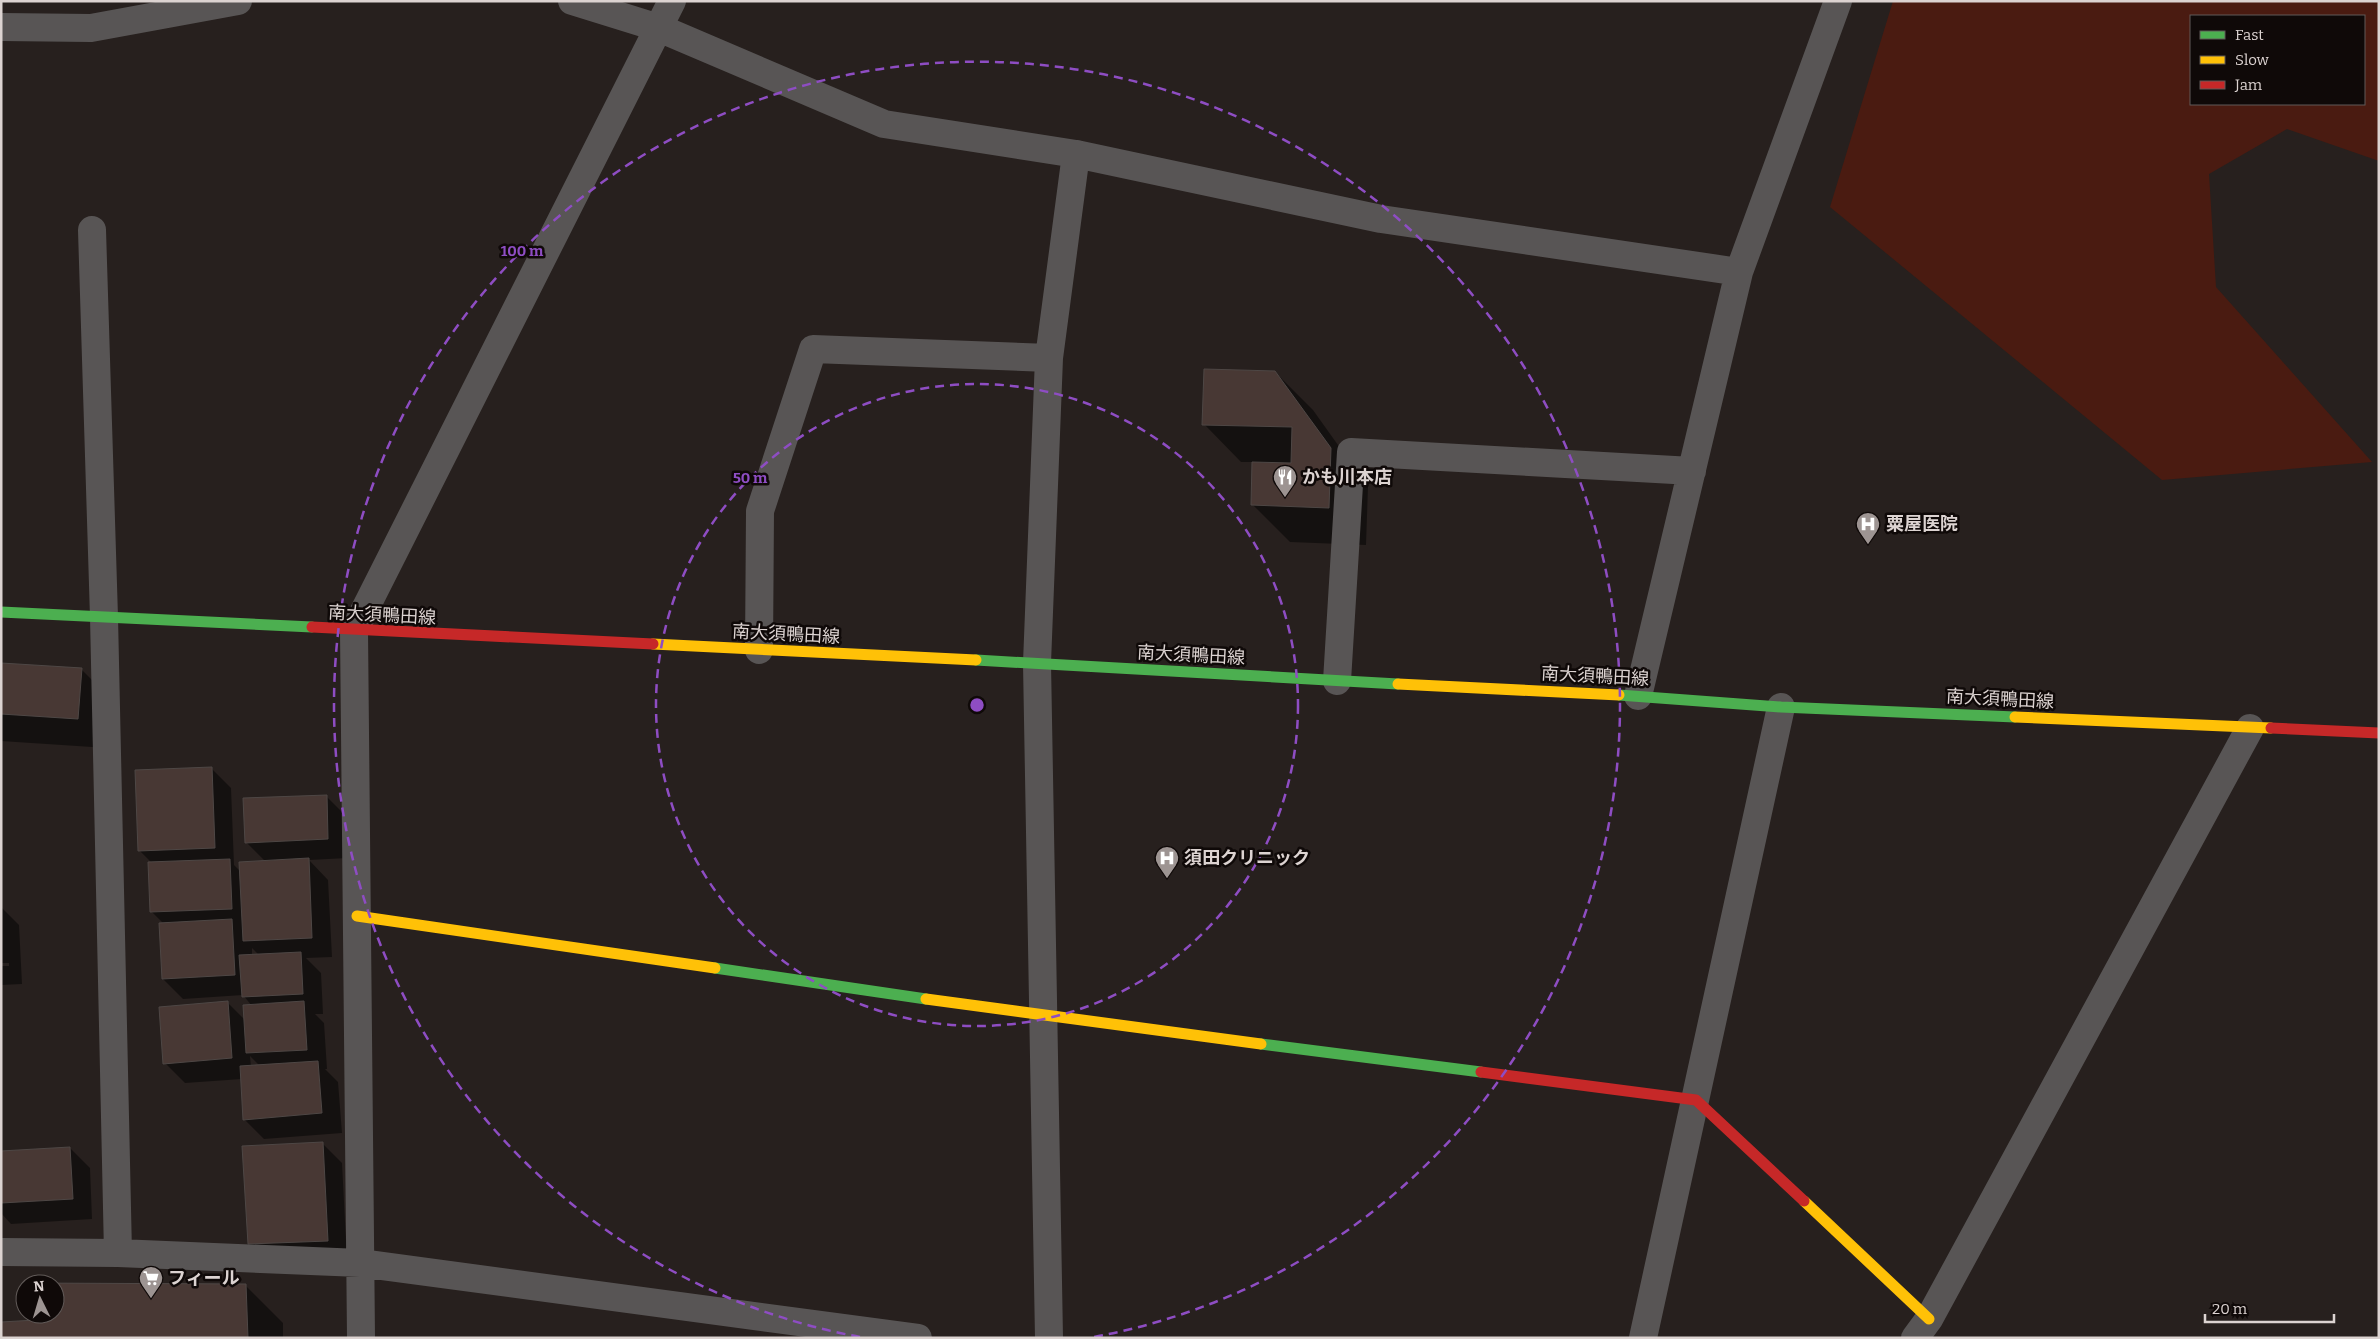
<svg xmlns="http://www.w3.org/2000/svg" width="2380" height="1339" font-family="Bitter,'Noto Sans JP',serif">
<style>
.green{fill:#4a1b11;fill-rule:evenodd}
.shadow{fill:#0007;fill-rule:evenodd}
.building{fill:#483834;stroke:#4e4745}
.lines{fill:none;stroke-linecap:round;stroke-linejoin:round}
.street{stroke:#585555;stroke-width:28}
.fast{stroke:#4caf50;stroke-width:11}
.slow{stroke:#ffc107;stroke-width:11}
.jam{stroke:#c62828;stroke-width:11}
.ring{fill:none;stroke:#8e4dc3;stroke-width:2.5;stroke-dasharray:9 6}
.labels{text-anchor:middle;dominant-baseline:central;stroke-width:5;stroke-linejoin:round;paint-order:stroke}
.poi-label{font-size:18px;font-weight:bold;fill:#dcd3d1;stroke:#0f0908;text-anchor:start}
.street-label{font-size:18px;fill:#dcd3d1;stroke:#0f0908}
.centre{fill:#8e4dc3;stroke:#0f0908;stroke-width:2.5}
.ring-label{font-size:15px;text-anchor:middle;font-weight:bold;fill:#8e4dc3;stroke:#0f0908;stroke-width:5;stroke-linejoin:round;paint-order:stroke}
</style>
<rect width="100%" height="100%" fill="#27201e"/>
<path class="green" d="M1893,1h486v160l-92,-32 -78,45 7,113 156,175 -210,18 -332,-273zM2191,16h173v88h-173z"/>
<path class="shadow" d="M1275,372l38,38 55,77 -2,58 -76,-3 -37,-37 1,-43h-13l-37,-38z
M1,664l80,5 29,29 -3,50 -106,-7z
M211,768l20,20 3,77 7,7 25,-10 -20,-20 80,-46 20,20 2,42 -39,2 19,20 4,77 -26,1 15,15 2,41h-8l9,9 3,46h-2l13,13 4,51 -78,6 -20,-20 -2,-40 -57,4 -20,-20 63,-60 17,17 7,-14 -9,-11 -60,4 -20,-20 1,-55 -13,-13 1,-48 -12,-12zM252,948l7,7h-7zM250,1056l10,10 -9,1z
M1,907l18,18 3,59 -21,1v-19h8v-3h-8z
M322,1143l20,20 5,98 -78,3 -20,-20z
M70,1148l20,20 2,51 -81,5 -10,-11v-61z
M55,1284l190,1 38,38v15h-280l34,-17 -2,-7h20z"/>
<path class="building" d="M1204,369l71,2 56,77 -2,60 -78,-3 1,-43 39,1 1,-36 -90,-2z
M1,663l81,5 -4,51 -77,-5z
M212,767l3,81 -77,3 -3,-81z
M327,795l1,44 -83,4 -2,-45z
M309,858l3,80 -69,3 -4,-79z
M230,859l2,50 -82,3 -2,-50z
M232,919l3,56 -73,4 -3,-56z
M301,952l2,42 -61,3 -3,-42z
M228,1001l4,57 -69,6 -4,-57z
M304,1001l3,49 -61,3 -3,-48z
M318,1061l4,52 -79,7 -3,-54z
M323,1142l5,99 -80,3 -6,-98z
M70,1147l3,52 -72,4v-52z
M25,1283l221,1 2,54h-247v-16l35,-2 -2,-6h21v-30z"/>
<g class="lines">
<path class="street" d="M572,1l87,27 225,96 192,30 305,65 358,53
M1,27l90,1 147,-27
M92,230l12,387 14,636
M759,650l1,-139 53,-162 236,9
M1337,681l14,-229 341,19
M1638,696l101,-424 99,-271
M1,1252l117,1 242,10 558,75
M361,1338l-7,-707 318,-630
M1049,1338l-12,-675 12,-305 27,-204
M1643,1338l138,-631
M1915,1338l14,-19 321,-591"/>
<path class="fast" d="M1,612l311,15
M976,660l422,24
M1619,695l162,12 234,10
M715,968l211,31
M1261,1044l220,28"/>
<path class="slow" d="M653,644l323,16
M1398,684l221,11
M2015,717l256,11
M357,916l358,52
M926,999l335,45
M1804,1201l125,118"/>
<path class="jam" d="M312,627l341,17
M2271,728l108,5
M1481,1072l215,28 108,101"/>
</g>
<g class="ring">
<circle cx="977" cy="705" r="321"/>
<path d="M860 1337A643 643 0 1 1 1094 1337"/>
</g>
<defs>
<g id="restaurant-pin" transform="scale(1.25)"><path d="M0 17L-7.5 6A9.5 9.5 0 1 1 7.5 6Z" fill="#9d9492" stroke="#0f0908"/><path d="M-5-6h1v4h1v-4h1v4h1v-4h1v5L-1.5 .5V6h-2V.5L-5-1ZM5-6V6H3V1.5H1.5Q1.5-4 5-6Z" fill="#fff"/></g>
<g id="hospital-pin" transform="scale(1.25)"><path d="M0 17L-7.5 6A9.5 9.5 0 1 1 7.5 6Z" fill="#9d9492" stroke="#0f0908"/><path d="M-5-5h3v3.5h4V-5h3V5h-3V1.5h-4V5h-3Z" fill="#fff"/></g>
<g id="supermarket-pin" transform="scale(1.25)"><path d="M0 17L-7.5 6A9.5 9.5 0 1 1 7.5 6Z" fill="#9d9492" stroke="#0f0908"/><path d="M-6-5.5h2.5l.6 2H6L4.5 2H-2.5L-4.4-4H-6ZM-1.5 3.2a1.3 1.3 0 1 0 .1 0ZM3 3.2a1.3 1.3 0 1 0 .1 0Z" fill="#fff"/></g>
</defs>
<g fill-rule="evenodd">
<use href="#restaurant-pin" x="1285" y="477"/>
<use href="#hospital-pin" x="1868" y="524"/>
<use href="#hospital-pin" x="1167" y="858"/>
<use href="#supermarket-pin" x="151" y="1278"/>
</g>
<g class="labels">
<g class="poi-label">
<text x="1302" y="477">かも川本店</text>
<text x="1886" y="524">粟屋医院</text>
<text x="1184" y="858">須田クリニック</text>
<text x="168" y="1278">フィール</text>
</g>
<g class="street-label">
<text transform="translate(382 615) rotate(3)">南大須鴨田線</text>
<text transform="translate(786 634) rotate(3)">南大須鴨田線</text>
<text transform="translate(1191 655) rotate(3)">南大須鴨田線</text>
<text transform="translate(1595 676) rotate(3)">南大須鴨田線</text>
<text transform="translate(2000 699) rotate(3)">南大須鴨田線</text>
</g>
</g>
<circle cx="977" cy="705" r="8" class="centre"/>
<g class="ring-label">
<text x="522" y="256">100 m</text>
<text x="750" y="483">50 m</text>
</g>
<rect width="2380" height="1339" fill="none" stroke="#dcd3d1" stroke-width="5"/>
<rect x="2190" y="15" width="175" height="90" fill="#0f0908" stroke="#615a58"/>
<rect x="2200" y="31" width="25" height="8" fill="#4caf50" stroke="#615a58"/>
<text x="2235" y="40" font-size="15" fill="#dcd3d1">Fast</text>
<rect x="2200" y="56" width="25" height="8" fill="#ffc107" stroke="#615a58"/>
<text x="2235" y="65" font-size="15" fill="#dcd3d1">Slow</text>
<rect x="2200" y="81" width="25" height="8" fill="#c62828" stroke="#615a58"/>
<text x="2235" y="90" font-size="15" fill="#dcd3d1">Jam</text>
<g transform="translate(40 1299) rotate(355)"><circle r="24" fill="#0f0908" stroke="#615a58"/>
<path d="M0-4L9 19L0 12L-9 19Z" fill="#9d9492"/>
<text y="-8" font-size="14" font-weight="bold" text-anchor="middle" fill="#dcd3d1">N</text>
</g>
<path d="M2205 1314v8h129v-8" fill="none" stroke="#dcd3d1" stroke-width="2.5"/>
<text x="2212" y="1314" font-size="15" fill="#dcd3d1" stroke="#0f0908" stroke-width="4" paint-order="stroke">20 m</text>
</svg>
